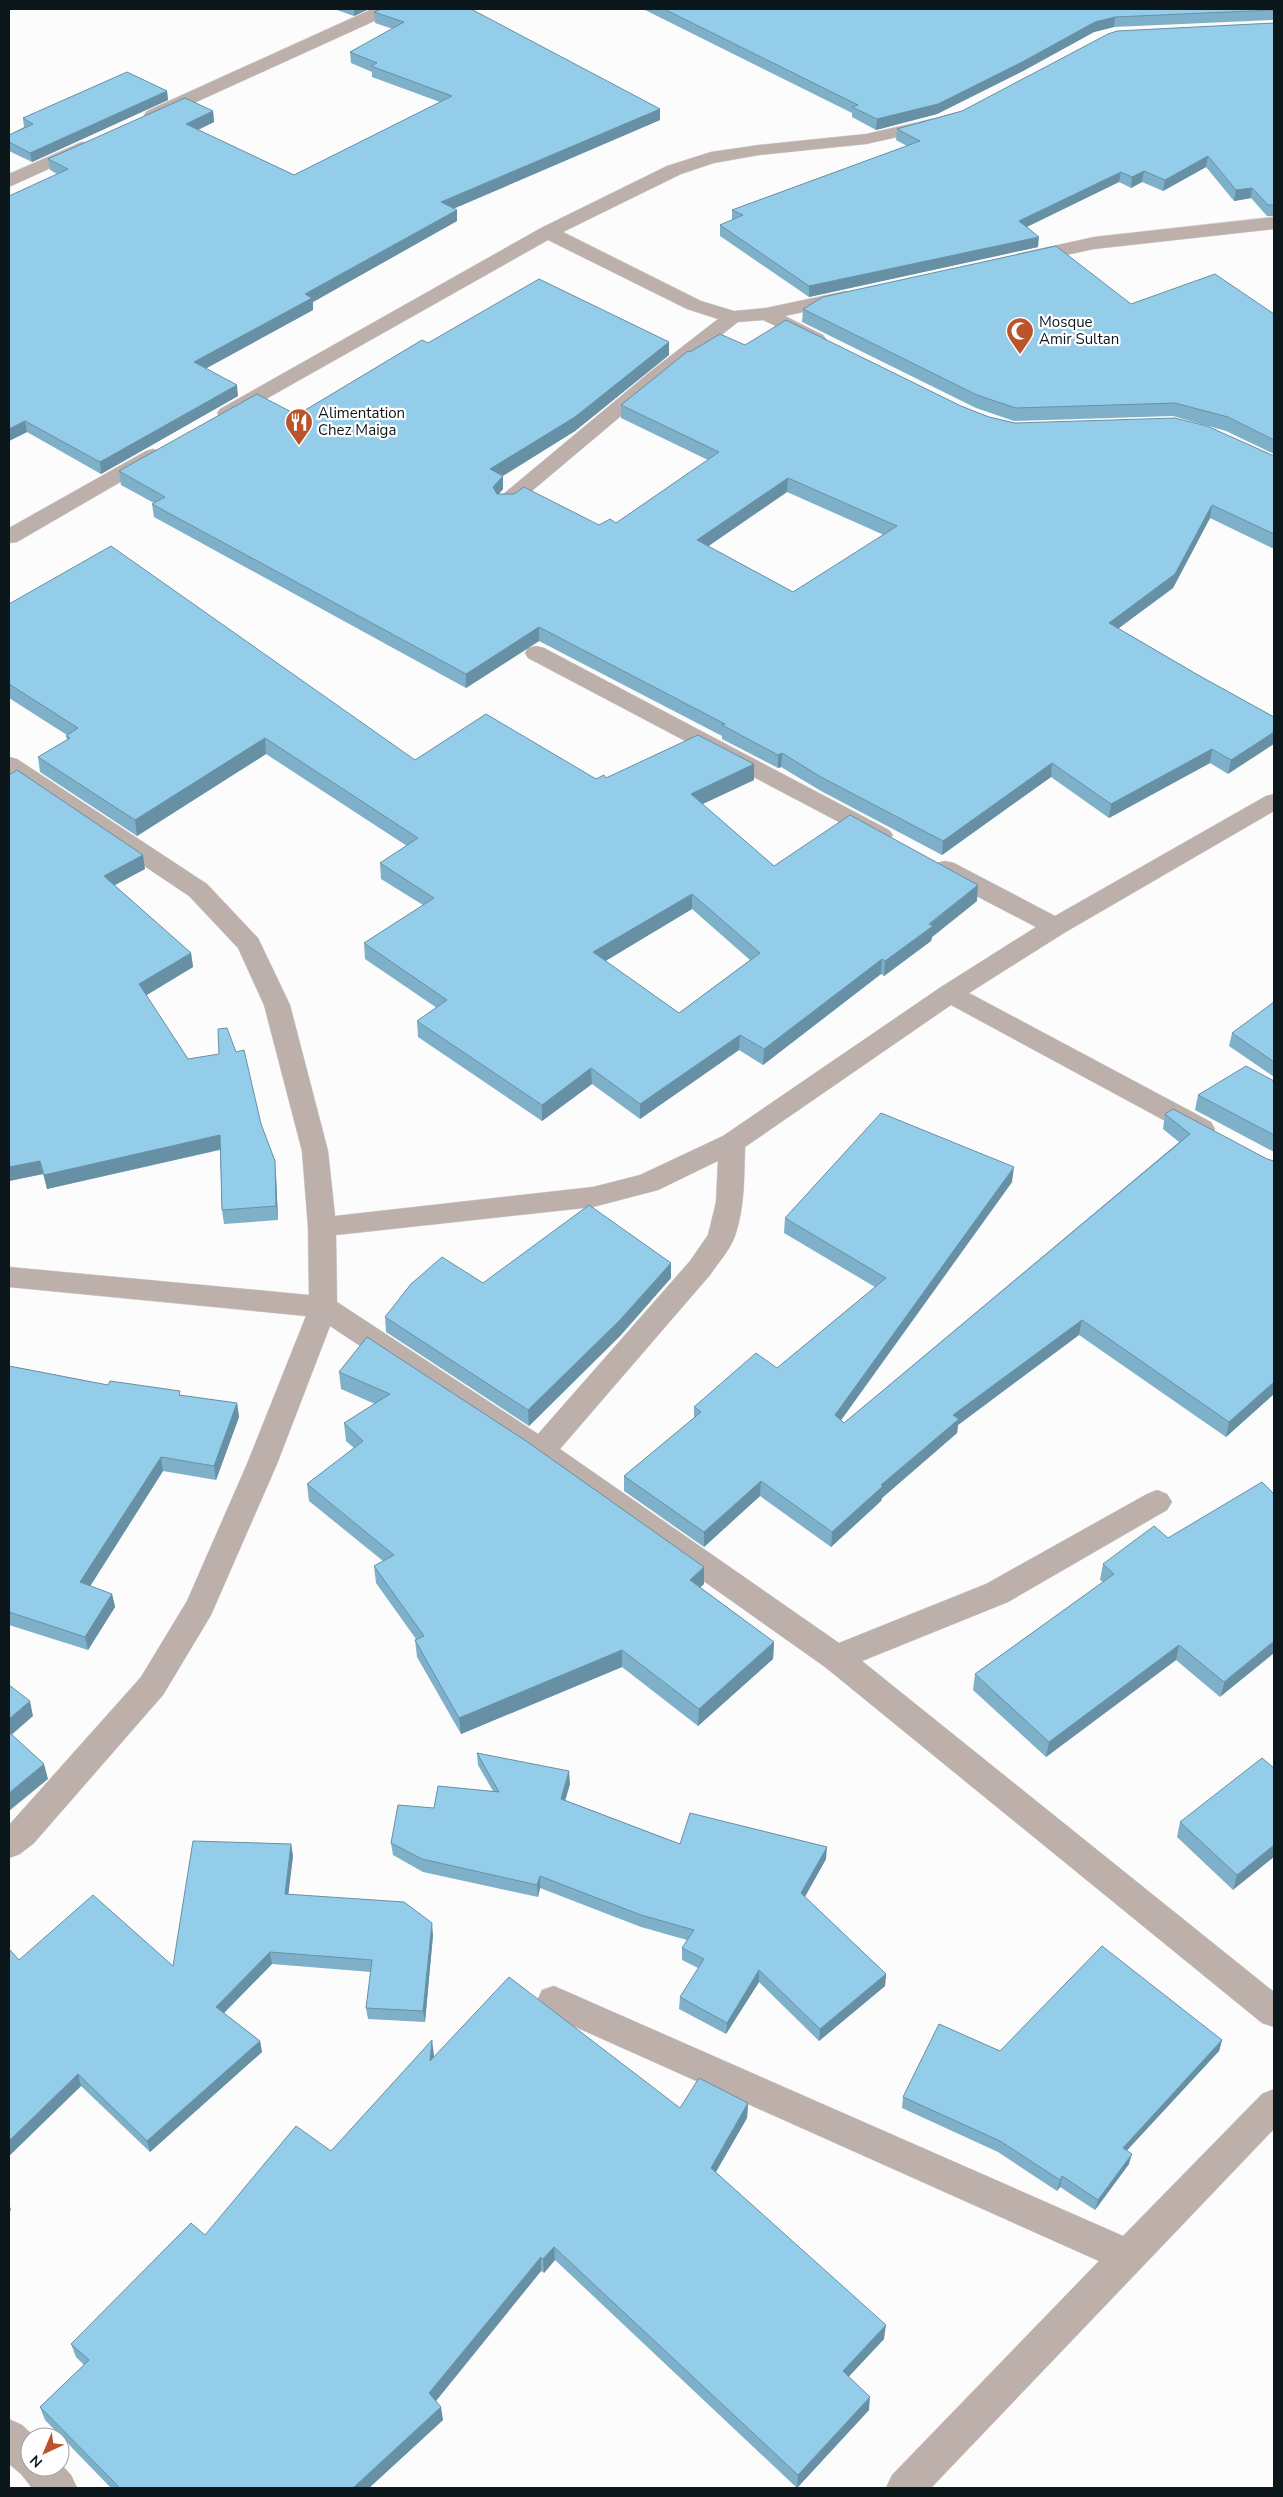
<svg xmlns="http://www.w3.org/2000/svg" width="1283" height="2497" font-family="'Nunito Sans',sans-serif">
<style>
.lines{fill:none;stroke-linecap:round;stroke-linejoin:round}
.minor-casing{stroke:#d6d7d8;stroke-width:1}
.minor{fill:#bdafaa;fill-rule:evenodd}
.wall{fill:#7fb0c9;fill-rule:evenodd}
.shaded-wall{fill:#6890a4}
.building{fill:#94cdea;stroke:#6890a4;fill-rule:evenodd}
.labels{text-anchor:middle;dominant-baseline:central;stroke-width:4.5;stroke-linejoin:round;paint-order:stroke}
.far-poi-label{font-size:15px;fill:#0c171c;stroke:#fff;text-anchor:start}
</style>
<rect width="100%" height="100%" fill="#fcfcfc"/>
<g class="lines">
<g class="minor-casing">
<path id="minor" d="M372,9h23l-3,4 -233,106h-12l-3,-4 3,-4z
M932,119l6,1 3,4 -3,4 -72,16 -107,11 -45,8 -33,11 -118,58 138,69 33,10 32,-3 80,-17 7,2 3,4 -3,4 -68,15 38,19 3,4 -3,4 -7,2 -53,-25 -25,2 -73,57 -151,127 -8,1 -8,-1 -3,-5 156,-130 67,-52 -31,-10 -139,-69 -314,177 -7,2 -7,-2 -3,-4 3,-4 321,-181 126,-62 44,-14 48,-7 107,-11z
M82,142l6,1 3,4 -3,4 -79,36v-13z
M1274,217v12l-180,20 -70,15 -7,-2 -3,-4 3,-4 77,-17z
M153,449l7,2 3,4 -3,4 -143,83 -8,1v-15l137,-77z
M536,646l8,2 345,182 4,5 -4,5 -8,3 -8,-3 -345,-182 -3,-5 3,-5z
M9,757l8,2 190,125 51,54 32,67 38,146 7,65 258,-29 47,-12 83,-39 218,-149 95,-60 -100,-52 -3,-6 3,-6 9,-2 9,2 101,53 211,-120 8,-2v17l-210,122 -95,60 242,129 4,7 -4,7 -9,2 -9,-2 -242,-131 -206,142c-1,30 0,60 -10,89 -5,14 -17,27 -25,39l-150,174 279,194 147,-59 161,-90 10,-4 10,4 5,8 -5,8 -159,92 -146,59 412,331v35l-12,-4 -437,-356 -294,-208 -201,-133 -53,138 -66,151 -48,80 -129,148 -14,11 -11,4v-33l132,-148 46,-76 60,-137 59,-148 -297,-29v-20l300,28 -1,-68 -6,-76 -38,-146 -26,-57 -49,-52 -180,-121zM718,1161l-2,41 -8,33 -18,26 -152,173 -201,-132 -1,-67 257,-28 65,-17z
M554,1986l569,250 139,-142 12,-5v40l-343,359h-45l6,-13 207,-214 -557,-249 -5,-11 5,-11z
M9,2419l13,6 13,12h-5v30h30v-4l11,12 6,13h-45l-11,-14 -12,-10z"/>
</g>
<use href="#minor" class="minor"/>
</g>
<path class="wall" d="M334,9h35l-15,7z
M382,9l278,111 -207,89 4,1v11l-144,81v8l-107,58 32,28 -137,78 -74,-42 -18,9 48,-267 -7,-4 -2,-11 165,-48 1,11 -16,8 96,45 146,-73 -68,-25v-5l-21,-9 -1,-11 43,-23 -18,-6 -1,-11z
M643,9h631v11l-160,7 -20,5 -71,39 -86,43 -61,16 -24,-13v-4z
M1274,23v193h-7l-16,-18 -17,3 -28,-34 -43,24 -21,-9 -11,6 -12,-6 -92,45 11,20 -229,50 -89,-61v-11l12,-5v-10l175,-64 -11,-6 1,-11z
M167,91l1,9 -136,62 -23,-11v-16l15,-8 -1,-9z
M1131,304l143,10v140l-48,-23 -53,-15 -159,5 -38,-13 -174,-86 1,-13z
M669,342v13l-94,76 -72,45v13l-4,5 100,31 17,-2 92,-63 -87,-42v-13l69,-53 55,-7 216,61 28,11 26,6 259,33v93l-64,-31 -37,70 -55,40 80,47 76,42 -46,57 -18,-11 -101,55 -58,-41 -109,78 -121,-64 -40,-24 -3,1 -56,-29v-3l-183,-95 -73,47 -312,-171 -2,-13 2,-1 -33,-18 -2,-14 178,-56 131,-72zM787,492l97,43 -91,57 -85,-46z
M9,604l406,156 181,19 10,-1 148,-14v16l-52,24 72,62 203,35 -45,36 -1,4 -47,35 -3,-2 -118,91 -24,-15 -99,69 -48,-35 -50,37 -124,-84 -1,-16 20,-13 -72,-49 -1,-16 59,-38 -42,-26 -1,-16 27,-17 -141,-92 -129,82 -97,-64 -2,-15 29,-17 -1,-4 1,-1 -58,-37zM692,909l58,51 -71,53 -74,-52z
M9,775l136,94 -31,16 77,68 2,14 -47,28 42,64 73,65 15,51 2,45 -54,4 -2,-14 -2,-60 -173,39 -4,-15 -34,7z
M1274,1002v75l-45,-31 3,-13z
M1274,1081v71l-79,-42 3,-15z
M1165,1114l102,45 7,2v233l-48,43 -147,-102 -121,90 -1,8 -75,65 -1,3 -50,46 -71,-51 -56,51 -80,-56v-15l70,-58v-11l83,-39 98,-81 -91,-54 1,-15 227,-36 -171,238 3,3 335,-281 -16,-13z
M671,1263v15l-51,58 -91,90 -143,-94 -1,-15 98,-34z
M367,1337l337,247 -4,3 74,55 -1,17 -75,67 -76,-59 -161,67 -44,-77 -2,-17 1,-1 -40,-56 -2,-17 9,-5 -74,-60 -2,-17 47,-36 -8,-7 -2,-18 31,-19 -34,-15 -2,-17z
M9,1366l99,19 129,18 2,14 -23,63 -53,-9 -73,115 22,8 3,13 -27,43 -79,-25z
M1274,1494l-54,203 -44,-37 -130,97 -73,-67 2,-16 128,-92 -3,-2 3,-16 65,-26z
M477,1753l93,31 -5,16 115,44 146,15 -21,38 81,77 -1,12 -66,55 -60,-59 -33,52 -47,-25 1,-12 18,-29 -16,-8v-12l5,-8 -46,-13 -101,-39 -2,9 -115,-25 -30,-17 -2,-12 43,-35 59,-17 -15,-26z
M1274,1768l-41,122 -56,-53 3,-15z
M291,1844l2,12 -5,38 145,41 -8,87 -57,-3 -2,-11 5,-36 -99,-8 -48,49 36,28 2,11 -112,100 -69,-66 -72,70v-207l10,11 154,6z
M1222,2040l-3,11 -92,99 2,14 -34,46 -35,-23 -3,4 -59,-39 -96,-44 1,-11 97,-46z
M434,2055l-1,3 247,50 68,-5 -1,15 -31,54 168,167 -36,38 21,33 -72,78 -242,-228 -11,13 -3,-2 -105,130 7,19 -74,68h-258l-66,-68 -5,-13 44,-42 -8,-8 -5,-13 134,-109 126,-84z"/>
<path class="shaded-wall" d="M354,9h15l-15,7z
M1115,17l-1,10 -20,5 -71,39 -86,43 -61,16 1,-11 218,-97z
M167,91l1,9 -136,62 -2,-9z
M660,109v11l-219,94v-12z
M213,111l1,11 -27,13 -1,-11z
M1208,156l-2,11 -43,24 2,-11z
M1144,171l-2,11 -11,6 1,-11z
M1121,172l-2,10 -101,49 1,-10z
M1252,188l-1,10 -17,3 2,-11z
M457,210v11l-144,81v8l-117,64 -2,-12 111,-68z
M1039,237l-1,10 -229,50v-11z
M669,342v13l-94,76 -84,52 -1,-14z
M237,385l1,11 -137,78 -1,-12z
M25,421l2,11 -18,9v-12z
M503,476v13l-10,11v-13z
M788,478l-1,14 -90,62v-14z
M1212,505l-2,13 -37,70 -66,49 2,-14z
M539,627v14l-73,47v-14z
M1274,732v12l-46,30 3,-14z
M265,738l1,16 -129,82 -2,-16z
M1212,749l-2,14 -101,55 2,-14z
M782,753l-1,14 -3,1v-13z
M1052,763l-1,14 -109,78 1,-14z
M754,764v16l-64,30 1,-16z
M143,855l2,14 -39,21 -2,-14z
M978,885l-1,16 -45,36 -1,4 -47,35 1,-15z
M692,894v15l-98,59 -1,-16z
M191,953l2,14 -51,31 -3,-14z
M882,959l-1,15 -118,91 1,-16z
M740,1035l-1,15 -99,69v-15z
M591,1068l1,16 -50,37v-16z
M220,1135l2,14 -175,40 -3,-14z
M40,1161l3,13 -34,7v-14z
M275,1161l1,14 2,45 -2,-14z
M1014,1167l-2,15 -178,248 1,-15z
M671,1263v15l-51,58 -91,90 -1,-16z
M1082,1320l-3,15 -121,90 -1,8 -75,65 -1,3 -50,46 1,-15 121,-117z
M1274,1382v12l-48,43 3,-15z
M237,1403l2,14 -23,63 -2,-14z
M161,1457l2,14 -79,125 -4,-14z
M761,1481l-1,15 -56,51v-15z
M704,1567v17l-14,13v-17z
M112,1594l3,13 -27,43 -3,-13z
M1274,1641v12l-54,44 4,-15z
M774,1642l-1,17 -75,67 1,-17z
M1179,1645l-3,15 -130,97 3,-15z
M622,1650v17l-161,67 -2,-16z
M30,1701l3,15 -24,21v-18z
M44,1764l4,15 -39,32v-18z
M569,1771l1,13 -8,27 -1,-12z
M291,1844l2,12 -6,50 -2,-12z
M1274,1845v12l-41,33 4,-15z
M827,1847l-1,12 -26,46 1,-12z
M540,1876v12l-2,9 -1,-12z
M432,1923l1,12 -8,87 -2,-11z
M270,1952l2,12 -54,55 -2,-12z
M759,1970v12l-33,52 1,-11z
M886,1974l-1,12 -66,55 1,-12z
M432,2040l2,15 -3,21 -1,-15z
M1222,2040l-3,11 -99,107 3,-10z
M260,2041l2,11 -112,100 -3,-11z
M78,2074l3,12 -72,70v-15z
M748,2103l-1,15 -37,64 1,-14z
M1132,2154l-3,10 -34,46 3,-10z
M1062,2176l-2,11 -3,4 3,-11z
M9,2203l2,7 -2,2z
M554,2247l1,13 -11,13 -1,-14z
M541,2257v14l-110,136 -2,-14z
M886,2325l-2,14 -43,46 2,-14z
M870,2397l-1,13 -72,78 1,-13z
M441,2407l2,13 -74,68h-16z"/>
<path class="building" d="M382,9h89l189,100 -219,93 16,8 -152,84 7,4 -118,64 43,23 -137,77 -75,-41 -16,8v-233l59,-27 -20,-10 137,-61 28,13 -27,13 108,51 158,-79 -81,-30 6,-3 -27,-11 54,-30 -30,-10z
M664,9h610v1l-159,7 -20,5 -71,39 -86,43 -61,15 -25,-12 6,-2z
M1274,23v182h-6l-16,-17 -16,2 -28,-34 -43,24 -21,-9 -12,6 -11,-5 -102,49 20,16 -230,49 -89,-61 23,-10 -11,-5 188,-69 -23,-12 65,-18 146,-77 9,-3z
M127,72l40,19 -137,62 -21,-11v-7l24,-11 -10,-6z
M1056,246l75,58 84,-30 59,40v126l-46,-23 -53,-14 -159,5 -39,-13 -174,-86 20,-12z
M539,279l130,63 -94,75 -85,52 13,7 -10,11 4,7h17l10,-7 75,38 11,-6 6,4 103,-71 -98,-47 67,-54 2,1 30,-18 25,11 41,-25 175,86 28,11 26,6 160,-5 32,8 67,30v78l-62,-29 -37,69 -66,49 89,52 76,42v15l-43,28 -19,-11 -101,55 -59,-41 -109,78 -122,-64 -39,-24 -4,2 -56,-30 3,-1 -186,-97 -73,47 -314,-170 13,-7 -46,-26 138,-77 40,21 125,-75 6,3zM788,478l109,48 -104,66 -96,-52z
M111,546l304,214 71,-46 110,65 8,-4 2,3 92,-43 56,29 -63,30 83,72 76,-51 128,70 -49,39 4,2 -48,35 -3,-2 -118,90 -24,-14 -100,69 -49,-36 -49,37 -125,-84 30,-21 -83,-57 70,-45 -54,-35 38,-25 -153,-100 -130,82 -97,-63 32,-19 -4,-2 12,-8 -69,-44v-80zM692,894l68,59 -81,60 -86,-61z
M17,770l126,85 -39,21 87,77 -52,31 49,75 31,-5 -1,-25 9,-1 9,24 8,-2 17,74 14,37 1,45 -54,4 -2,-75 -176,40 -4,-14 -31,6v-392z
M1274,1002v60l-42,-29z
M1246,1066l28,15v54l-76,-40z
M1173,1109l94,50 7,2v221l-45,40 -147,-102 -129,95 6,4 -78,66 2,1 -51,46 -71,-51 -57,51 -80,-56 77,-64 -7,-5 62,-54 21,15 109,-90 -101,-60 96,-105 133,54 -179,248 9,8 346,-289 -25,-20z
M589,1205l82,58 -51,57 -92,90 -143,-93 26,-33 31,-27 41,26z
M367,1337l162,106 175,124 -14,13 84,62 -75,67 -77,-59 -163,68 -44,-78 9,-4 -50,-70 20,-11 -87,-71 56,-43 -19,-18 46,-29 -51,-22z
M9,1366l99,19 2,-4 70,10 -1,4 58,8 -23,63 -53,-9 -81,125 32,12 -27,43 -76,-25z
M1262,1482l12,12v147l-50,41 -45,-37 -130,97 -74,-68 139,-100 -11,-10 51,-38 14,12z
M9,1685l21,16 -21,18z
M9,1732l35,32 -35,29z
M477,1753l92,18 -8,28 119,45 10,-31 137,34 -26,46 85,81 -66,55 -61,-59 -32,53 -47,-26 24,-38 -22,-11 12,-18 -53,-15 -101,-39 -3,9 -115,-26 -31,-16 7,-38 36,3 4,-22 61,6z
M1262,1758l12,10v77l-37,30 -57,-53z
M193,1841l98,3 -6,50 119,8 28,21 -9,88 -57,-3 6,-48 -102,-8 -54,55 44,34 -113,100 -69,-67 -69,67v-192l10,11 74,-65 80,71z
M1102,1946l120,94 -99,108 9,6 -34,46 -36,-24 -2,4 -60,-39 -97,-44 36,-73 61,27z
M509,1977l171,131 19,-30 49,25 -37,65 175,157 -43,46 27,26 -72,78 -244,-228 -11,12 -2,-2 -112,136 12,14 -88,81h-233l-80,-81 49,-47 -18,-16 120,-121 14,12 91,-109 35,25 101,-111 -2,21z"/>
<defs>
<g id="mosque-pin" transform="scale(1.4375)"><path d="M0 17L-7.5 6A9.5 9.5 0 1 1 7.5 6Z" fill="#bb542b" stroke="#fff"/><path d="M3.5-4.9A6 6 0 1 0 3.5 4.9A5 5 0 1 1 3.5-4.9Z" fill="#fff"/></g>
<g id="restaurant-pin" transform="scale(1.4375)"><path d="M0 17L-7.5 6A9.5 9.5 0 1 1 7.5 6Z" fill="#bb542b" stroke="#fff"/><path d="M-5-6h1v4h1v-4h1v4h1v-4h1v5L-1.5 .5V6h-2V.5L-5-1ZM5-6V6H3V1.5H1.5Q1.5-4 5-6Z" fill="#fff"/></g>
</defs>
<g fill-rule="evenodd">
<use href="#mosque-pin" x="1020" y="331"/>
<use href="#restaurant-pin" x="299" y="422"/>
</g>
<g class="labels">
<g class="far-poi-label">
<text x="1039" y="322">Mosque<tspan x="1039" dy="17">Amir Sultan</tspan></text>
<text x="318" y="413">Alimentation<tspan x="318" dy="17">Chez Maiga</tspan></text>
</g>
</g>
<rect width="1283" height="2497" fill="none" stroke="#0c171c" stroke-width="20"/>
<g transform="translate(45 2452) rotate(224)"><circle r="24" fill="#ffffff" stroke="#9ea2a4"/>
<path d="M0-4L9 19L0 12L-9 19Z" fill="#bb542b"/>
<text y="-8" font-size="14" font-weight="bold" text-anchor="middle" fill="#0c171c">N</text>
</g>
</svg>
